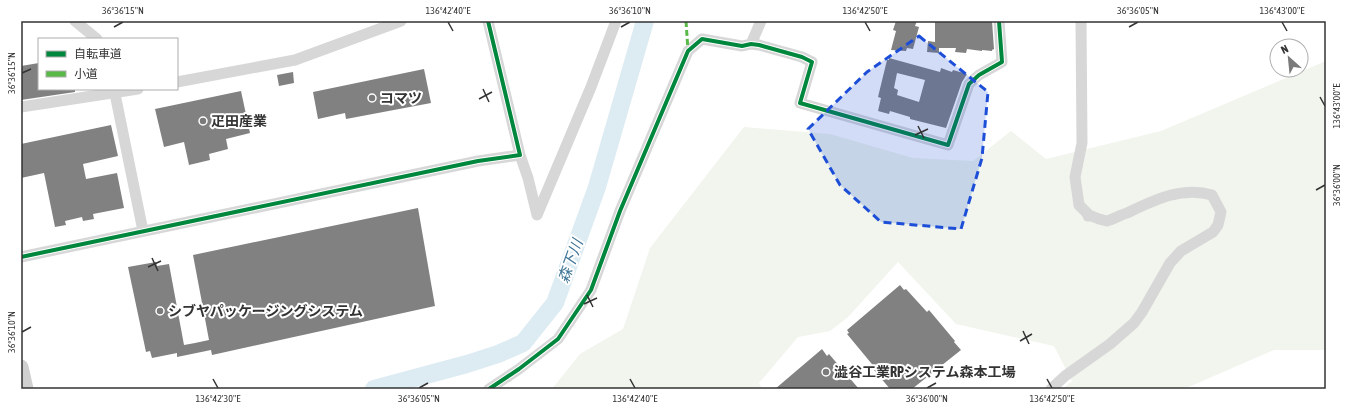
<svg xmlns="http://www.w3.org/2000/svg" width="1347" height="410" font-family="'Asap Condensed','Noto Sans JP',sans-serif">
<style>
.green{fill:#f1f5ed}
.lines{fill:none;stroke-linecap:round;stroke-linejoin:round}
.river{stroke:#ddebf3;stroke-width:18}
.building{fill:#818181;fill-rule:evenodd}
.street{stroke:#d7d7d7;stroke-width:11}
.secondary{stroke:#d0d0d0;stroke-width:15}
.quiet{stroke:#58b947;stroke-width:3;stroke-dasharray:6 3;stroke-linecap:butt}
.cycleway-casing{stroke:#fff;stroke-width:6}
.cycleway{stroke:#00873e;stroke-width:4}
.marked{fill:#1d4ed8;fill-opacity:0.2;stroke:#1d4ed8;stroke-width:3;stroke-dasharray:8 5;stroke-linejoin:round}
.ticks{fill:none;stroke:#333;stroke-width:1.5}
.poi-dot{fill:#7a7a7a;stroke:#fff;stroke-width:1.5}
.labels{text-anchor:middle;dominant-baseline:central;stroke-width:4;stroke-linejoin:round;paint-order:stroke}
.poi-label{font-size:14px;font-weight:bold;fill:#333;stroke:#fff;text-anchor:start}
.water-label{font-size:15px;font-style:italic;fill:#3f7597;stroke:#fff}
.neatline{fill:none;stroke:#333;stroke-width:1.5}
.ticks-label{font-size:10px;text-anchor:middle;fill:#333}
</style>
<rect width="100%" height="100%" fill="#fff"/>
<path class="green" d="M1326,61v289h-52l-90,39h-121l9,-8 -18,-35 -98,-22 -58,-62 -50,55 -18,14 -32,6 -39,46 3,6h-210l28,-35 43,-25 27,-81 94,-121 86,7 83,24 60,3 38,-30 35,28 115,-28z"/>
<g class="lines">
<path class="river" d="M374,389l93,-25 31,-10 25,-11 32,-40 42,-116 48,-166"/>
</g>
<path class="building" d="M896,21h21l-2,5 4,1 -6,22 -6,-1 -1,3 -15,-1 5,-19 -3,-1z
M935,21h57l2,28 -2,1v1l-10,-1v1l-15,-2 -1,4 -11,-1 1,-4h-17v5l-12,-1 1,-11 7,1z
M889,58l51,14 1,-4 11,4 1,-2 14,4 -5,8 -16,46 -36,-9v-2l-20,-6 -1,3 -11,-3 3,-13 -3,-1 9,-37h2zM897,73l28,7 -6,22 -22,-7 1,-5 -4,-2z
M39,63v26h36v3l-54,8v-34z
M424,69l7,34 -85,16 -1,-6 -27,6 -5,-27z
M293,72l1,11 -15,3 -2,-11z
M241,91l9,42 -24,6 2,10 -19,5 1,6 -21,5 -5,-23 -20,5 -9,-38z
M111,125l7,31 -35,8 3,15 31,-6 7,35 -31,6 1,5 -11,2 -1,-4 -17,4 1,4 -11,2 -11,-54 -23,5v-34z
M418,208l17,98 -223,49 -1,-5 -34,7v-4l-25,5 -2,-7 -4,1 -18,-85 28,-5 1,4 12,-2 15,81 11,-2 14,-3 -16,-85z
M900,285l4,5 2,-1 21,23 2,-2 26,31 -1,1 7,8 -49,39h-22l-16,-19 2,-1 -29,-35 2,-1 -2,-3z
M822,349l5,7 2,-2 30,35h-84z"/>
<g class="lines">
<path class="street" d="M75,21l22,18
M751,44l10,-23
M177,82l118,-22 106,-39
M114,89l29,142
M21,107l117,-18
M520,155l8,23 9,37
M537,215l54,-128 25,-66
M21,257l457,-96 42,-6 -32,-134
M489,389l30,-20 39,-30 33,-49 29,-79 68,-160 14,-12 40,7 9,-2 8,1 43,12 10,5 -12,41 148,42 21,-61 10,-9 23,-13 -3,-41
M1051,389l14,-13 45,-32 24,-21 8,-11 28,-49 11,-12 32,-19 5,-7 3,-13 -9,-17c-30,-9 -58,5 -85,18 -7,2 -13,6 -20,8l-8,-2 -10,-4 -1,1v-2l-9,-9 -4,-28 7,-34 -1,-122"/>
<path class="secondary" d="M21,367l5,22"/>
<path class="quiet" d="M686,21l2,30"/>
<g class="cycleway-casing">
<path id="cycleway" d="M21,257l457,-96 42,-6 -32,-134
M489,389l30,-20 39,-30 33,-49 29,-79 68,-160 14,-12 40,7 9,-2 8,1 43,12 10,5 -12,41 148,42 21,-61 10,-9 23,-13 -3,-41"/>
</g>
<use href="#cycleway" class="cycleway"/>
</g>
<path class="marked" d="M919,36l69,56 -6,66 -21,71 -80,-7 -41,-37 -32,-56 59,-57z"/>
<path class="ticks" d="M448,22l5,9M865,22l5,9M1282,22l5,9M114,27l9,-5M621,27l9,-5M1129,27l9,-5M22,73l9,-4M483,89l6,13M1320,97l5,9M479,99l13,-7M918,126l6,12M915,135l13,-6M1316,190l9,-5M152,258l6,13M148,267l13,-6M587,295l6,12M584,304l13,-6M1023,331l6,13M22,332l9,-5M1020,341l12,-7M213,379l5,9M630,379l5,9M1047,379l5,9M419,388l9,-5M927,388l9,-5"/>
<g class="poi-dot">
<circle cx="372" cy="98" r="4"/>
<circle cx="203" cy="121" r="4"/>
<circle cx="160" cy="311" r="4"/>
<circle cx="826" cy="372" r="4"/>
</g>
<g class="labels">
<g class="poi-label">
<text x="380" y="98">コマツ</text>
<text x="211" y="121">疋田産業</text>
<text x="168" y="311">シブヤパッケージングシステム</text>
<text x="834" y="372">澁谷工業RPシステム森本工場</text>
</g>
<g class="water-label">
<text transform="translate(570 261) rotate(-70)">森下川</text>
</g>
</g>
<rect width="1347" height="410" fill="none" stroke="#ffffff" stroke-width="44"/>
<rect x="38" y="38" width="140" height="52" fill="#ffffff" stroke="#adadad"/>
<rect x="46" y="51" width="20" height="6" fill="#00873e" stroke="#adadad"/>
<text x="74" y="58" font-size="12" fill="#333333">自転車道</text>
<rect x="46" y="71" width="20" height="6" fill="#58b947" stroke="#adadad"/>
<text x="74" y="78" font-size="12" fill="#333333">小道</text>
<g transform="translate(1289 58) rotate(333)"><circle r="19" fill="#ffffff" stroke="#adadad"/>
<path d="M0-3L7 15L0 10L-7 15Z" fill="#7a7a7a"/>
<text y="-6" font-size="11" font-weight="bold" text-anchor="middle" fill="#333333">N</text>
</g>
<rect x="22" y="22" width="1303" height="366" class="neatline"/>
<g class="ticks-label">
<text x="123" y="14">36°36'15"N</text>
<text x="448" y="14">136°42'40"E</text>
<text x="630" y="14">36°36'10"N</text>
<text x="865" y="14">136°42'50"E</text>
<text x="1138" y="14">36°36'05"N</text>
<text x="1282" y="14">136°43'00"E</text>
<text transform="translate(11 73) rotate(-90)" y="4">36°36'15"N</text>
<text transform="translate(1336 106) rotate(-90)" y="4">136°43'00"E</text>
<text transform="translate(1336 185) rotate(-90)" y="4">36°36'00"N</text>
<text transform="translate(11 332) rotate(-90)" y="4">36°36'10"N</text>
<text x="218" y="402">136°42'30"E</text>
<text x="419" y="402">36°36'05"N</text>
<text x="635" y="402">136°42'40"E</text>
<text x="927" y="402">36°36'00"N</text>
<text x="1052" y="402">136°42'50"E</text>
</g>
</svg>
